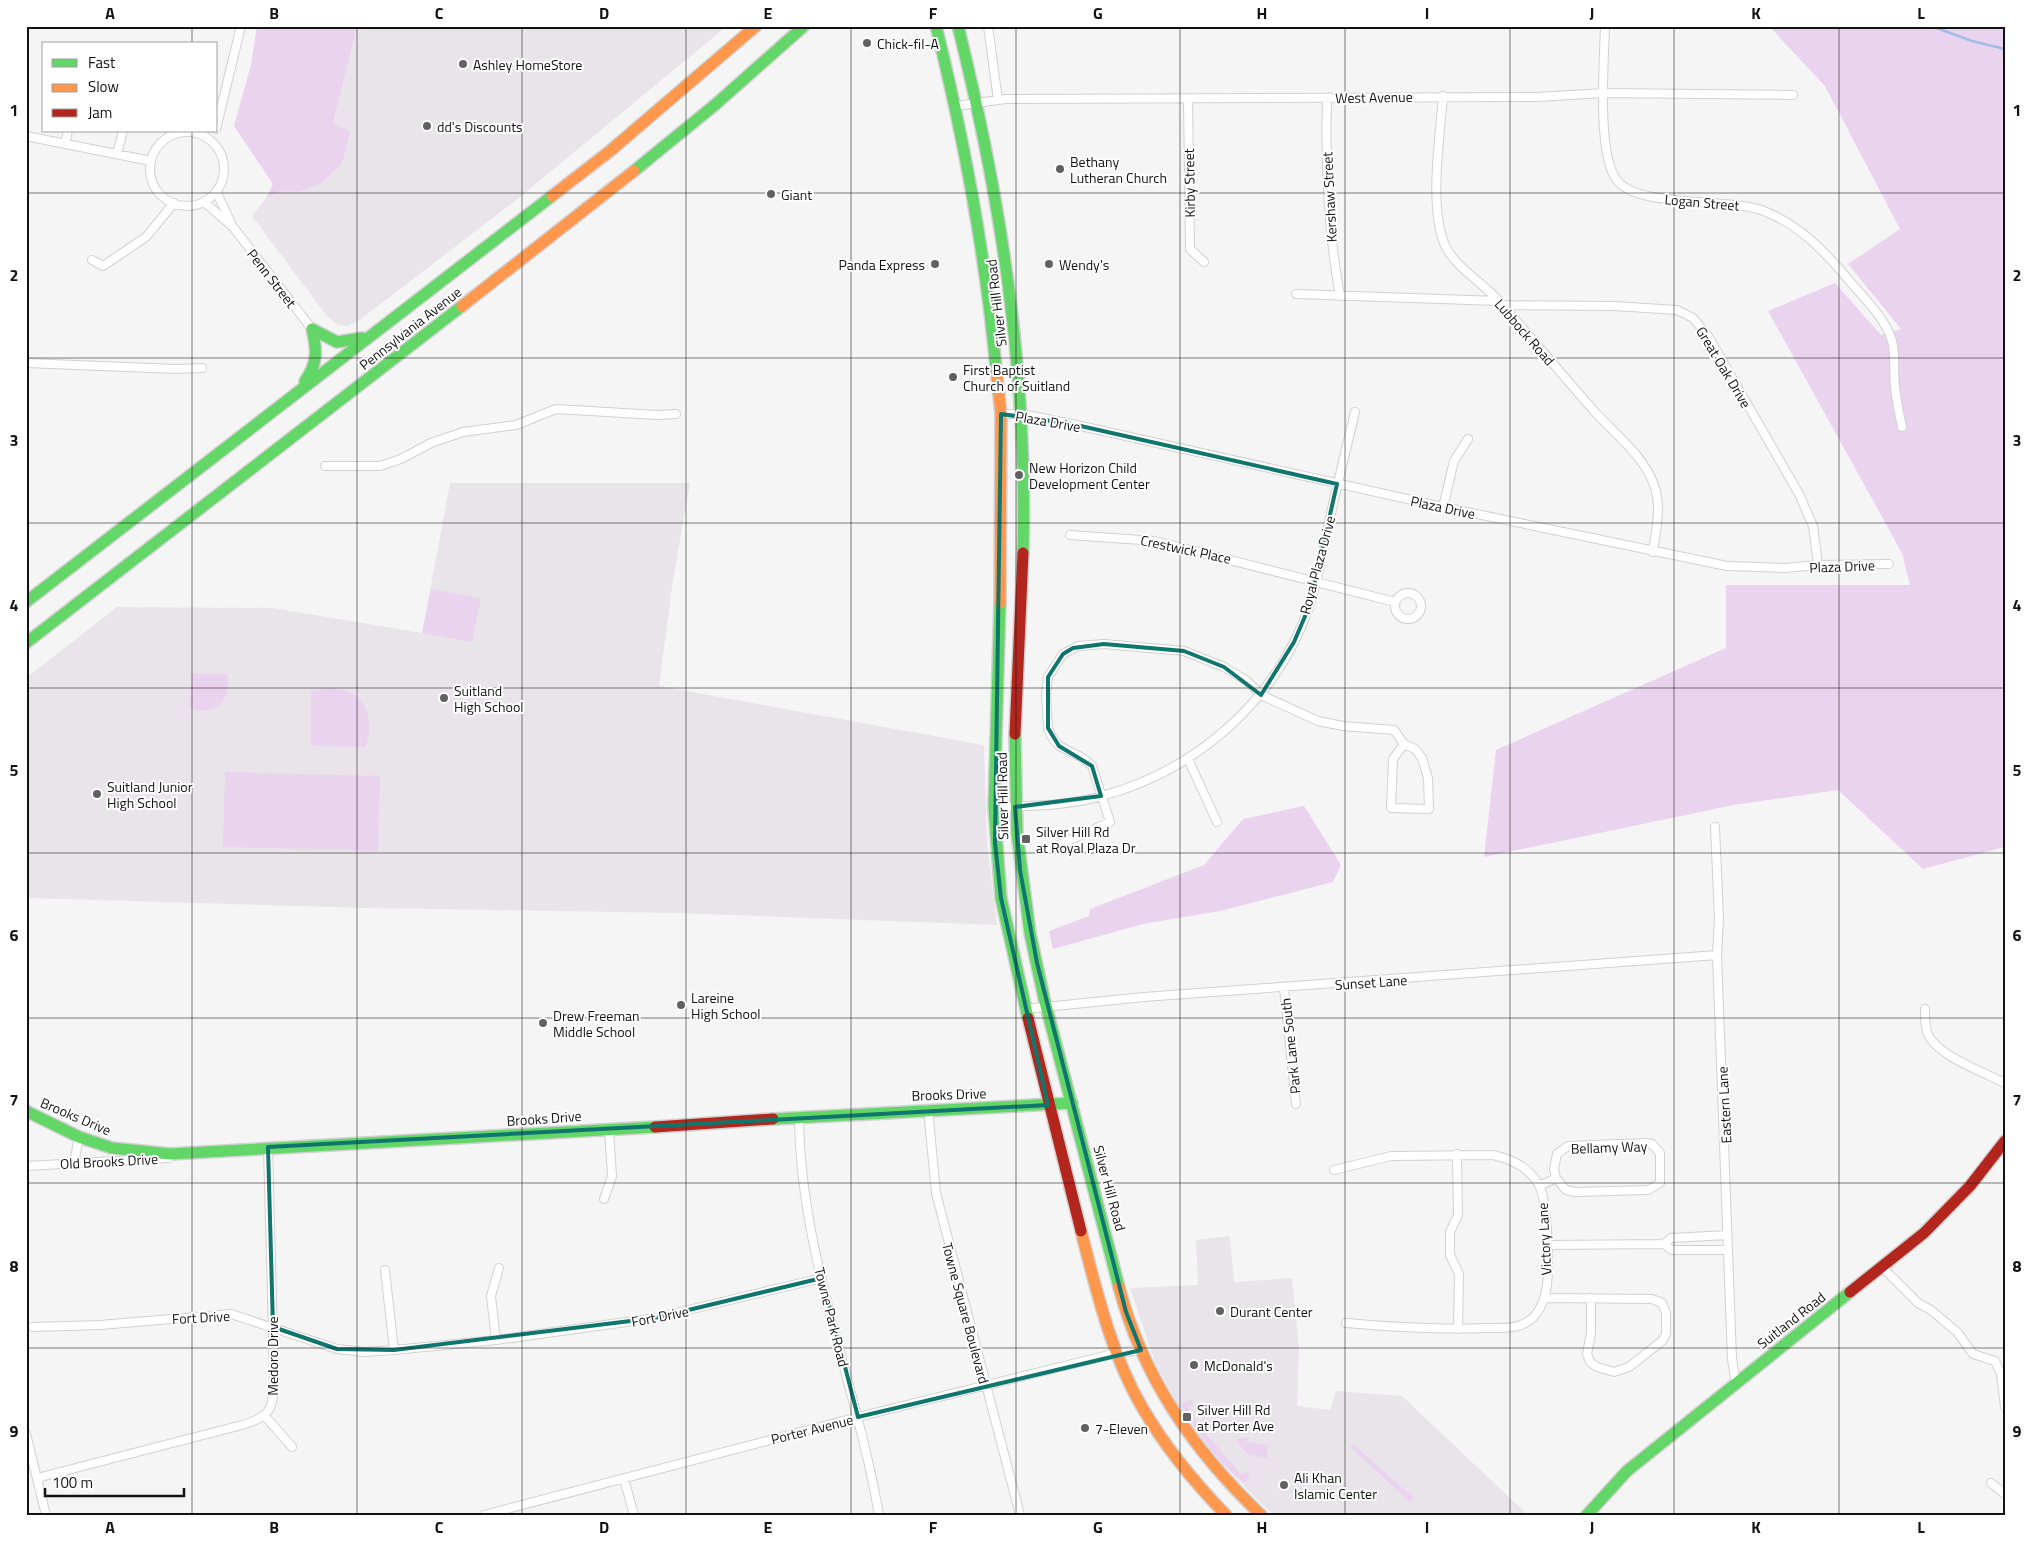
<svg xmlns="http://www.w3.org/2000/svg" width="2031" height="1541" font-family="'Titillium Web',sans-serif">
<style>
.built{fill:#e9e4ea}
.green{fill:#ead3ee}
.lines{fill:none;stroke-linecap:round;stroke-linejoin:round}
.stream{stroke:#a2bce7;stroke-width:2.5}
.street-casing{stroke:#d2d1d2;stroke-width:10}
.fast-casing{stroke:#d2d1d2;stroke-width:14}
.slow-casing{stroke:#d2d1d2;stroke-width:14}
.jam-casing{stroke:#d2d1d2;stroke-width:14}
.street{stroke:#fefefe;stroke-width:8}
.fast{stroke:#63d668;stroke-width:11}
.slow{stroke:#ff974d;stroke-width:11}
.jam{stroke:#b3261e;stroke-width:11}
.marked{fill:none;stroke:#0f766e;stroke-width:4;stroke-linejoin:round}
.grid{fill:none;stroke:#131213;stroke-width:1;stroke-opacity:0.55}
.poi-dot{fill:#626162;stroke:#fff;stroke-width:2}
.labels{text-anchor:middle;dominant-baseline:central;stroke-width:4;stroke-linejoin:round;paint-order:stroke}
.poi-label{font-size:14px;fill:#131213;stroke:#fff;text-anchor:start}
.street-label{font-size:14px;fill:#131213;stroke:#fff}
.neatline{fill:none;stroke:#131213;stroke-width:2}
.grid-label{font-size:16px;text-anchor:middle;font-weight:bold;fill:#131213}
</style>
<rect width="100%" height="100%" fill="#f6f5f6"/>
<path class="built" d="M356,26h371l-212,175 -154,118 -13,7 -10,-1 -11,-9 -75,-100 15,-19 17,-6 14,1 35,-67z
M450,483h240l-17,97 -14,106 325,59 3,98 10,82 -322,-12 -311,-5 -338,-10v-220l91,-71 157,1 148,25z
M1230,1236l4,46 58,-4 7,69 -2,59 33,4 6,-19 66,5 126,119h-254l-11,-10 -49,-49 -28,-37 -30,-54 -26,-77 68,-3 -2,-45z"/>
<path class="green" d="M257,26h100l-24,98 17,7 -8,33 -22,20 -22,8 -14,-1 -17,6 6,-13 -39,-58 17,-61z
M1769,26h236v821l-82,22 -85,-79 -104,15 -250,52 12,-107 230,-102v-63h184l-8,-32 -134,-242 67,-28 46,52 20,-6 -53,-65 52,-35 -75,-143z
M431,589l50,9 -9,44 -50,-9z
M192,674h35c6,26 -12,44 -37,34z
M325,688c40,-1 50,25 41,59l-55,-1v-54z
M225,772l155,4 -2,75 -155,-4z
M1304,806l37,59 -8,17 -113,29 -77,13 -90,25 -4,-18 40,-15 1,-7 114,-44 39,-46z
M1192,1399l1,6 -5,3 16,23 37,43 7,-3 1,6 -4,6c-22,-15 -51,-54 -64,-79z
M1248,1437l1,6 19,2 -1,13 -20,-4 -11,-14z
M1353,1444l61,54 -4,4 -60,-55z"/>
<g class="lines">
<path class="stream" d="M1931,26l41,15 33,8"/>
<g class="street-casing">
<path id="street" d="M988,26l10,74
M1605,26c-1,35 -8,126 11,153 20,30 112,18 148,32 38,15 64,44 89,74 14,16 33,35 39,56 4,14 1,30 3,45 1,13 4,27 7,41
M1443,96c-3,41 -14,108 1,147 9,23 38,39 54,57 33,37 64,75 97,112 20,22 49,44 59,73 8,22 2,44 -1,67
M1327,98c-2,67 1,132 13,198
M1188,99l2,150 14,13
M956,106l49,-7 532,-2 66,-4 190,2
M216,129l25,-103
M150 169a37 37 0 1 1 74 0a37 37 0 1 1-74 0Z
M26,136l125,25
M65,144l3,-13
M117,154l6,-23
M216,191l15,32
M204,202l29,25 79,102
M92,260l11,6 43,-29 28,-34
M1296,294l202,7
M1502,305l112,1 63,4 16,8 15,18 91,158 14,32 5,39
M26,363l150,6 26,-1
M1001,414h21l50,10 371,83 284,59 58,2 33,-3 71,-1
M325,466h55l21,-7 30,-16 32,-11 53,-7 40,-16 101,6 19,-1
M1443,507l11,-46 14,-22
M1070,535l85,6 240,61
M1395 606a13 13 0 1 1 26 0a13 13 0 1 1-26 0Z
M1188,759l29,63
M994,807c35,-1 74,-1 108,-11 95,-26 174,-95 207,-189 9,-27 14,-56 20,-85 8,-36 17,-73 26,-110
M1715,827l4,91 -2,37 15,404 4,25
M1050,849l60,-27 -18,-56 -9,-8 -24,-12 -8,-10 -3,-8 -2,-33 2,-18 15,-23 15,-8 26,-2 80,7 40,16 23,14 14,14 57,26 25,5 51,4 10,14 11,5 7,9 6,20 1,31 -38,-1 2,-49 11,-15
M1284,988l12,116
M1025,1009l119,-12 573,-42
M1925,1009c0,7 0,17 2,23 8,23 56,40 78,51
M928,1109l8,84 84,322
M799,1117c1,136 57,265 80,398
M1457,1154l1,61 -8,17v23l9,19 -1,55
M74,1163l5,-26
M26,1166l143,-8
M1334,1170l57,-14 102,-1c19,4 36,12 46,30 9,18 11,85 7,106 -2,11 -8,25 -19,31 -10,7 -29,6 -41,6 -47,2 -93,-1 -140,-5
M1539,1186l17,-8 10,12 9,2 73,-2 12,-7v-30l-8,-9 -6,-1 -78,3 -11,8 -3,15 2,9
M604,1199l8,-23 -3,-47
M1664,1244l7,-6 57,-3
M1546,1245l118,-1 8,6h56
M1882,1267l36,36 13,7 27,23 15,21 22,7 6,13 4,33
M385,1270l9,80
M1544,1298l108,1 10,4 4,10v21l-4,7 -33,26 -15,5 -17,-5 -7,-5 -3,-8 4,-21v-35
M33,1327l67,-2 131,-11 106,35 27,3 30,-2 102,-10 159,-22 167,-40
M496,1340l-5,-44 8,-28
M265,1416l27,31
M26,1434l20,81
M37,1478l205,-53c33,-9 31,-20 32,-51l-6,-227
M624,1479l10,36
M1991,1483l14,11
M484,1515l374,-98 259,-64 24,-3"/>
</g>
<g class="fast-casing">
<path id="fast" d="M936,26c28,113 49,226 60,342
M958,26c43,173 70,347 65,527
M634,171l82,-67 88,-78
M312,329l25,13 25,-4
M305,381c13,-18 12,-31 7,-52
M26,602l526,-406
M1000,603l-6,204 7,91 27,120
M26,643l436,-337
M1015,734l2,99 13,100 14,65 75,289
M26,1111l53,26 33,11 58,6 485,-27
M773,1119l299,-16
M1587,1515l40,-44 223,-179"/>
</g>
<g class="slow-casing">
<path id="slow" d="M552,196l58,-45 146,-125
M462,306l172,-135
M996,368l5,46 -1,189
M1081,1231c15,58 30,123 61,176 23,40 52,75 84,108
M1119,1287c24,91 75,164 142,228"/>
</g>
<g class="jam-casing">
<path id="jam" d="M1015,734l8,-181
M1028,1018l53,213
M655,1127l118,-8
M1850,1292l74,-59 46,-47 35,-45"/>
</g>
<use href="#street" class="street"/>
<use href="#fast" class="fast"/>
<use href="#slow" class="slow"/>
<use href="#jam" class="jam"/>
</g>
<path class="marked" d="M1001,414l71,10 265,60 -28,123 -15,35 -33,53 -37,-28 -40,-16 -80,-7 -31,4 -10,6 -15,23v51l11,18 33,20 9,30 -86,11 5,63 17,93 89,349 15,38 -283,67 -36,-139 -167,40 -261,32 -57,-1 -64,-22 -5,-180 780,-42 -47,-207 -6,-55z"/>
<path class="grid" d="M192,26v18M357,26v1489M522,26v1489M686,26v1489M851,26v1489M1016,26v1489M1180,26v1489M1345,26v1489M1510,26v1489M1674,26v1489M1839,26v1489M192,131v1384M26,193h1979M26,358h1979M26,523h1979M26,688h1979M26,853h1979M26,1018h1979M26,1183h1979M26,1348h1979"/>
<g class="poi-dot">
<circle cx="867" cy="43" r="5"/>
<circle cx="463" cy="64" r="5"/>
<circle cx="427" cy="126" r="5"/>
<circle cx="1060" cy="169" r="5"/>
<circle cx="771" cy="194" r="5"/>
<circle cx="935" cy="264" r="5"/>
<circle cx="1049" cy="264" r="5"/>
<circle cx="953" cy="377" r="5"/>
<circle cx="1019" cy="475" r="5"/>
<circle cx="444" cy="698" r="5"/>
<circle cx="97" cy="794" r="5"/>
<rect x="1021" y="834" width="10" height="10" rx="2.5"/>
<circle cx="681" cy="1005" r="5"/>
<circle cx="543" cy="1023" r="5"/>
<circle cx="1220" cy="1311" r="5"/>
<circle cx="1194" cy="1365" r="5"/>
<rect x="1182" y="1412" width="10" height="10" rx="2.5"/>
<circle cx="1085" cy="1428" r="5"/>
<circle cx="1284" cy="1485" r="5"/>
</g>
<g class="labels">
<g class="poi-label">
<text x="877" y="43">Chick-fil-A</text>
<text x="473" y="64">Ashley HomeStore</text>
<text x="437" y="126">dd's Discounts</text>
<text x="1070" y="161">Bethany<tspan x="1070" dy="16">Lutheran Church</tspan></text>
<text x="781" y="194">Giant</text>
<text x="925" y="264" text-anchor="end">Panda Express</text>
<text x="1059" y="264">Wendy's</text>
<text x="963" y="369">First Baptist<tspan x="963" dy="16">Church of Suitland</tspan></text>
<text x="1029" y="467">New Horizon Child<tspan x="1029" dy="16">Development Center</tspan></text>
<text x="454" y="690">Suitland<tspan x="454" dy="16">High School</tspan></text>
<text x="107" y="786">Suitland Junior<tspan x="107" dy="16">High School</tspan></text>
<text x="1036" y="831">Silver Hill Rd<tspan x="1036" dy="16">at Royal Plaza Dr</tspan></text>
<text x="691" y="997">Lareine<tspan x="691" dy="16">High School</tspan></text>
<text x="553" y="1015">Drew Freeman<tspan x="553" dy="16">Middle School</tspan></text>
<text x="1230" y="1311">Durant Center</text>
<text x="1204" y="1365">McDonald's</text>
<text x="1197" y="1409">Silver Hill Rd<tspan x="1197" dy="16">at Porter Ave</tspan></text>
<text x="1095" y="1428">7-Eleven</text>
<text x="1294" y="1477">Ali Khan<tspan x="1294" dy="16">Islamic Center</tspan></text>
</g>
<g class="street-label">
<text transform="translate(1374 97) rotate(-1)">West Avenue</text>
<text transform="translate(1189 183) rotate(-91)">Kirby Street</text>
<text transform="translate(1329 197) rotate(-93)">Kershaw Street</text>
<text transform="translate(1702 202) rotate(5)">Logan Street</text>
<text transform="translate(272 278) rotate(52)">Penn Street</text>
<text transform="translate(996 303) rotate(-97)">Silver Hill Road</text>
<text transform="translate(410 328) rotate(-38)">Pennsylvania Avenue</text>
<text transform="translate(1525 332) rotate(49)">Lubbock Road</text>
<text transform="translate(1724 367) rotate(59)">Great Oak Drive</text>
<text transform="translate(1048 421) rotate(10)">Plaza Drive</text>
<text transform="translate(1443 507) rotate(12)">Plaza Drive</text>
<text transform="translate(1186 549) rotate(12)">Crestwick Place</text>
<text transform="translate(1317 565) rotate(-75)">Royal Plaza Drive</text>
<text transform="translate(1842 566) rotate(-2)">Plaza Drive</text>
<text transform="translate(1002 796) rotate(-91)">Silver Hill Road</text>
<text transform="translate(1371 982) rotate(-4)">Sunset Lane</text>
<text transform="translate(1290 1046) rotate(-96)">Park Lane South</text>
<text transform="translate(949 1094) rotate(-2)">Brooks Drive</text>
<text transform="translate(1724 1105) rotate(-93)">Eastern Lane</text>
<text transform="translate(76 1116) rotate(23)">Brooks Drive</text>
<text transform="translate(544 1118) rotate(-4)">Brooks Drive</text>
<text transform="translate(1609 1147) rotate(-2)">Bellamy Way</text>
<text transform="translate(109 1161) rotate(-3)">Old Brooks Drive</text>
<text transform="translate(1110 1188) rotate(75)">Silver Hill Road</text>
<text transform="translate(1544 1239) rotate(-93)">Victory Lane</text>
<text transform="translate(966 1313) rotate(75)">Towne Square Boulevard</text>
<text transform="translate(660 1316) rotate(-11)">Fort Drive</text>
<text transform="translate(201 1317) rotate(-3)">Fort Drive</text>
<text transform="translate(832 1317) rotate(76)">Towne Park Road</text>
<text transform="translate(1791 1320) rotate(-38)">Suitland Road</text>
<text transform="translate(272 1356) rotate(-90)">Medoro Drive</text>
<text transform="translate(812 1429) rotate(-14)">Porter Avenue</text>
</g>
</g>
<rect width="2031" height="1541" fill="none" stroke="#ffffff" stroke-width="55"/>
<rect x="42" y="42" width="175" height="90" fill="#ffffff" stroke="#a1a0a1"/>
<rect x="52" y="59" width="25" height="8" fill="#63d668" stroke="#a1a0a1"/>
<text x="88" y="68" font-size="15" fill="#131213">Fast</text>
<rect x="52" y="84" width="25" height="8" fill="#ff974d" stroke="#a1a0a1"/>
<text x="88" y="92" font-size="15" fill="#131213">Slow</text>
<rect x="52" y="109" width="25" height="8" fill="#b3261e" stroke="#a1a0a1"/>
<text x="88" y="118" font-size="15" fill="#131213">Jam</text>
<path d="M45 1488v8h139v-8" fill="none" stroke="#131213" stroke-width="2.5"/>
<text x="52" y="1488" font-size="15" fill="#131213" stroke="#ffffff" stroke-width="4" paint-order="stroke">100 m</text>
<rect x="28" y="28" width="1976" height="1486" class="neatline"/>
<g class="grid-label">
<text x="110" y="19">A</text>
<text x="274" y="19">B</text>
<text x="439" y="19">C</text>
<text x="604" y="19">D</text>
<text x="768" y="19">E</text>
<text x="933" y="19">F</text>
<text x="1098" y="19">G</text>
<text x="1262" y="19">H</text>
<text x="1427" y="19">I</text>
<text x="1592" y="19">J</text>
<text x="1756" y="19">K</text>
<text x="1921" y="19">L</text>
<text x="14" y="116">1</text>
<text x="2017" y="116">1</text>
<text x="14" y="281">2</text>
<text x="2017" y="281">2</text>
<text x="14" y="446">3</text>
<text x="2017" y="446">3</text>
<text x="14" y="611">4</text>
<text x="2017" y="611">4</text>
<text x="14" y="776">5</text>
<text x="2017" y="776">5</text>
<text x="14" y="941">6</text>
<text x="2017" y="941">6</text>
<text x="14" y="1106">7</text>
<text x="2017" y="1106">7</text>
<text x="14" y="1272">8</text>
<text x="2017" y="1272">8</text>
<text x="14" y="1437">9</text>
<text x="2017" y="1437">9</text>
<text x="110" y="1533">A</text>
<text x="274" y="1533">B</text>
<text x="439" y="1533">C</text>
<text x="604" y="1533">D</text>
<text x="768" y="1533">E</text>
<text x="933" y="1533">F</text>
<text x="1098" y="1533">G</text>
<text x="1262" y="1533">H</text>
<text x="1427" y="1533">I</text>
<text x="1592" y="1533">J</text>
<text x="1756" y="1533">K</text>
<text x="1921" y="1533">L</text>
</g>
</svg>
